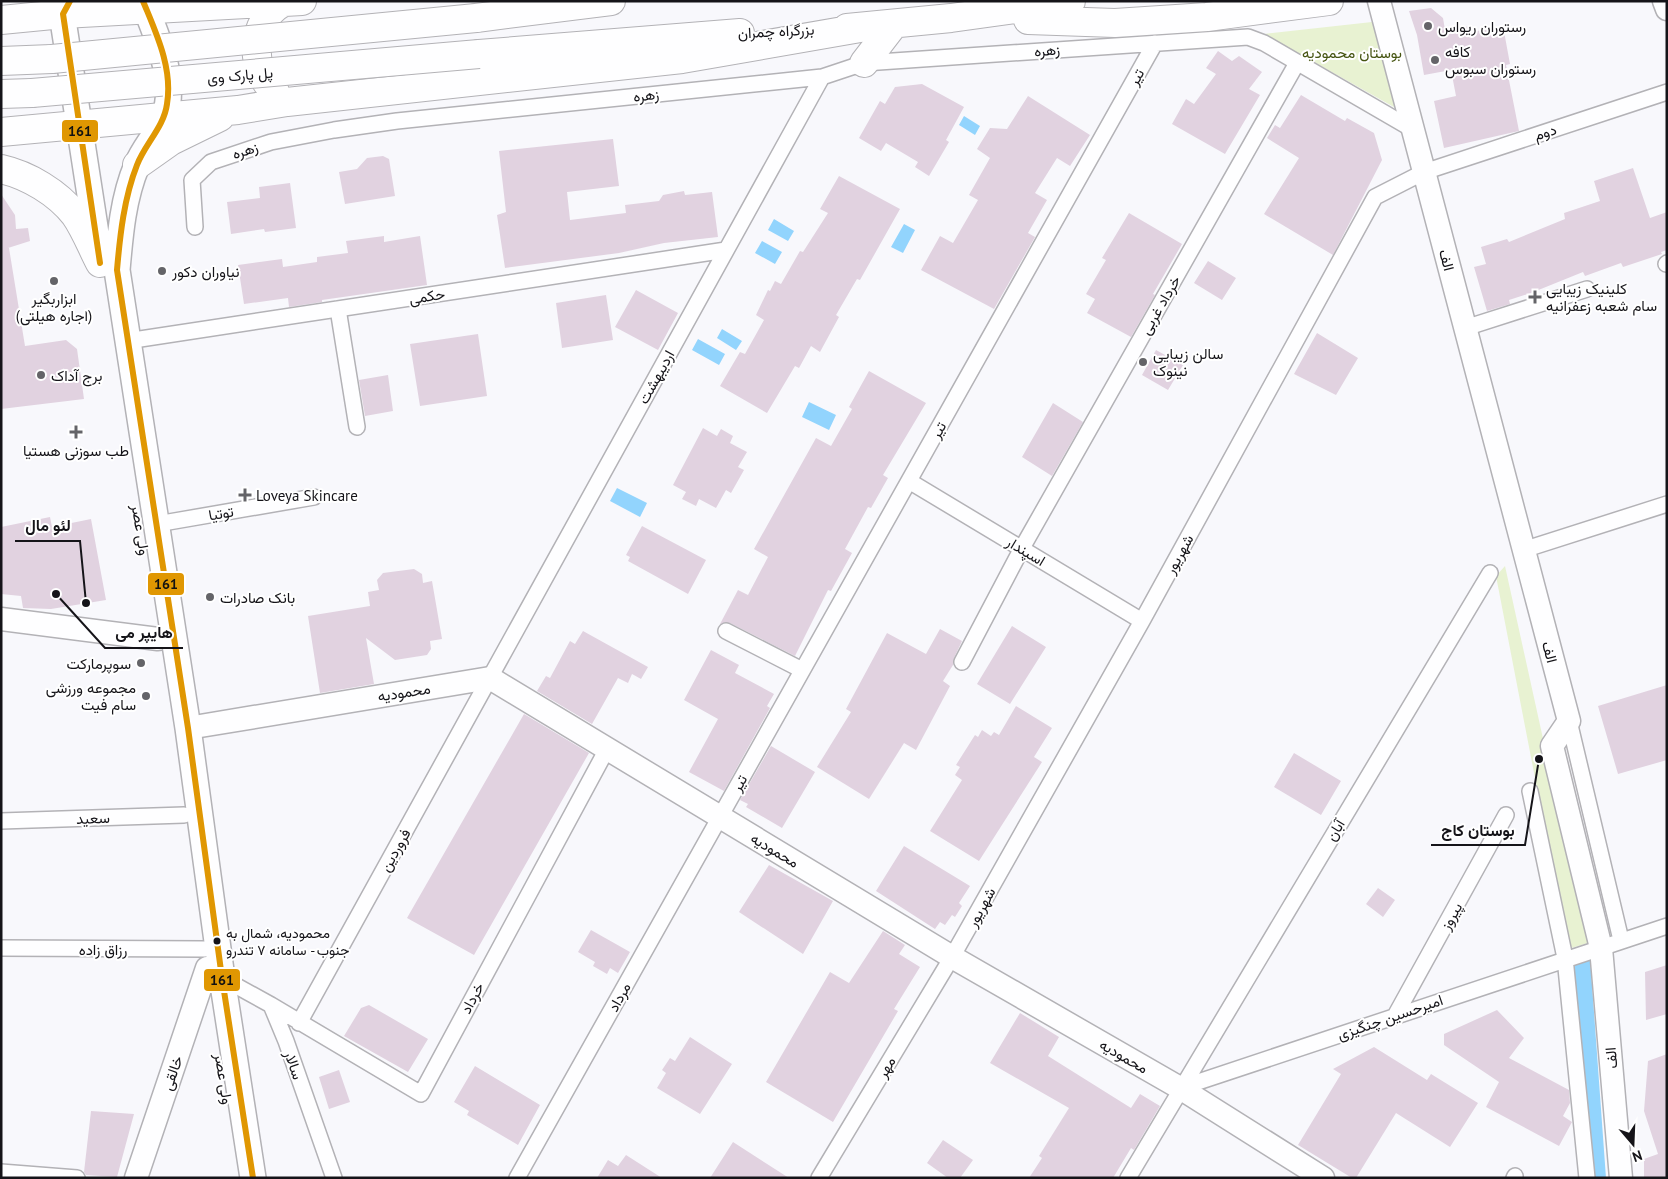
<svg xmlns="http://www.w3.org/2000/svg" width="1668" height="1179" font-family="'PT Sans',Vazirmatn,sans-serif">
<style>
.green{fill:#e8f2d2}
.water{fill:#92d4fd}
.building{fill:#e1d2e0}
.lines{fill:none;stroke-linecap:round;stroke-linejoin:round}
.street-casing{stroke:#b3b2b6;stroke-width:18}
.secondary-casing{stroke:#b3b2b6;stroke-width:25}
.primary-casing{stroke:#b3b2b6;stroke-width:28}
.highway-casing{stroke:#b3b2b6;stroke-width:30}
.street{stroke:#fefeff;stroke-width:15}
.secondary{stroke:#fefeff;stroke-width:22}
.primary{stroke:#fefeff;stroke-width:25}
.highway{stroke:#fefeff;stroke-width:28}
.highway-bridge-casing{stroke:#b3b2b6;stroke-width:30;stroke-linecap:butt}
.highway-bridge{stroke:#fefeff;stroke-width:28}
.bus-1-casing{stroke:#fff;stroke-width:10}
.bus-1{stroke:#e09702;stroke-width:6}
.poi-dot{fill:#646468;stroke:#fff;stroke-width:2}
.bus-dot{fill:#151419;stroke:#fff;stroke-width:2}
.labels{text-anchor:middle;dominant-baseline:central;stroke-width:4;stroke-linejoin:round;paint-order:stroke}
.bus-label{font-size:14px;fill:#151419;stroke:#fff;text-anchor:start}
.poi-label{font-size:15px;fill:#151419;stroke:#fff;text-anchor:start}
.street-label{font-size:15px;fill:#151419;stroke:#fff}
.park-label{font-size:15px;fill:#455411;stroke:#fff}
.leader{fill:none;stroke:#151419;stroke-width:2}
.callout-dot{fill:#151419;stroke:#fff;stroke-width:2}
.callout-label{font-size:16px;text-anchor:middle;font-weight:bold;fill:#151419;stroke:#fff;stroke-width:4;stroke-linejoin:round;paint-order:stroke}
.line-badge{stroke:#fff;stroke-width:2}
.pale-badge-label{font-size:14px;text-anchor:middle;font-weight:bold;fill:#111}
</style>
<rect width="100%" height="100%" fill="#f8f8fc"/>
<path class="green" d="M1372,22l29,89 -137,-77z
M1505,566l83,377 -20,6 -72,-373z"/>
<path class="water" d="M964,116l16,10 -5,9 -16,-10z
M774,219l20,12 -6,10 -20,-11z
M904,224l11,6 -12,23 -12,-6z
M762,241l20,11 -7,12 -20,-11z
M722,329l20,12 -6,9 -19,-12z
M698,339l27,15 -6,11 -27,-15z
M809,402l27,13 -7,15 -27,-13z
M617,488l30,15 -7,14 -30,-16z
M1590,957l16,221h-14l-20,-215z"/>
<path class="building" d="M1431,8l12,10 2,12 26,-4 1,6 31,-6 7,38 -4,1 13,66 -75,17 -10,-47 22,-5 -5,-26 -27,5 -7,-40 -8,-24z
M1218,51l14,10 7,-5 23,16 -13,17 11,6 -35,59 -53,-30 14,-25 8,5 22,-30 -10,-6z
M922,84l42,23 -18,33 3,2 -20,34 -14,-9 3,-5 -32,-19 -5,8 -22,-13 21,-37 5,3 10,-17z
M1301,95l44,26 2,-3 27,15 8,27 -49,95 -69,-41 35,-56 -32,-20 8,-13 5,3z
M1028,96l62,39 -20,31 -13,-8 -22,35 12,7 -19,33 7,4 -41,72 -73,-39 19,-34 13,7 25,-43 -9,-5 21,-37 -13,-9 13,-21 17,1z
M613,139l6,47 -52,6 3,28 56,-7 -1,-8 34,-4 4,-6 21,-4 1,4 27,-3 6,45 -54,6 -45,10 -114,15 -8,-53 9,-3 -7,-61z
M383,156l6,3 6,37 -50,8 -6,-32 18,-3 10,-11z
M1633,168l17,50 17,-6v38l-6,2 1,2 -39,13 -2,-4 -36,13 -2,-4 -52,21 -22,7 1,4 -23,7 -13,-44 12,-3 -5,-17 26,-8 2,3 56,-23 -1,-6 36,-12 -6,-20z
M839,176l61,33 -40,71 -3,-1 -21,36 3,2 -19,35 -9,-6 -12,22 -4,-2 -28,47 -47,-27 20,-34 5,2 19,-34 -8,-5 12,-25 2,1 5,-10 6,3 19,-33 3,1 25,-39 -8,-4z
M290,183l6,45 -31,4 -1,-3 -33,5 -4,-32 33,-4 -1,-11z
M1,194l14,21 1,14 12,-1 2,13 -22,7h1l16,98 41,-6 11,9 7,50 -83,10z
M1129,213l53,31 -29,50 2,1 -24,42 -44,-24 8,-14 -9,-5 20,-34 -4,-2z
M384,236v6l36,-6 7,49 -105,15v2l-33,5 -1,-9 -44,6 -6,-39 44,-6 1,8 34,-5v-5l31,-4 -2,-12z
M1208,261l28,17 -14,22 -28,-17z
M636,290l42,23 -20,37 -43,-23z
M606,295l7,45 -51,8 -6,-45z
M1317,333l41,25 -22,37 -42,-21z
M478,334l9,62 -67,10 -10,-62z
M1156,350l27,15 -15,25 -26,-15z
M869,371l57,32 -43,72 5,3 -17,30 -3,-1 -23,42 7,4 -21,38 -3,-1 -33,66 -65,-33 -10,1 18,-34 10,5 20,-38 -14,-8 62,-111 15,8 21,-37 -3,-2z
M388,375l5,36 -28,5 -6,-36z
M1053,403l30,19 -31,54 -30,-19z
M703,428l14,8 4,-7 12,7 -3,7 17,9 -9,15 6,3 -13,23 -5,-3 -10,18 -17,-9 -3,7 -14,-7 4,-7 -13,-7z
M50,517l2,10 39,-8 15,81 -55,9 -28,-1 -2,-12 -20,-2v-67z
M642,526l64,34 -18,34 -60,-33 2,-4 -4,-2z
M414,569l8,5 1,9 9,-2 10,58 -12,2 1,8 -4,6 -32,5 -29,-22 8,46 -54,9 -12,-77 62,-10 -2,-14 11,-2 -2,-10 6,-7z
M1012,626l34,21 -36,57 -33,-20z
M940,629l22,12 -8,17 -1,7 -10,16 7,5 -34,64 -12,-7 -35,56 -52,-32 34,-55 -5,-3 41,-76 39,21z
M583,631l65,36 -7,12 -9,-5 -4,9 -10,-5 -26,46 -55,-33 9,-15 4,2 20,-37 5,3z
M711,650l28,15 -4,8 39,21 -7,12 3,2 -46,83 -35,-19 29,-53 -34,-19z
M1667,685v75l-49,14 -20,-68z
M1016,706l36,22 -18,29 8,5 -63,99 -49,-30 32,-51 -7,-5 5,-8 -4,-2 19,-30 3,2 4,-7 9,6 3,-4 5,3z
M524,714l65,39 -115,202 -67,-37z
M771,746l44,26 -33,56 -36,-21 2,-3 -8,-4z
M1294,753l47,28 -20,34 -47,-28z
M904,846l66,40 -11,17 3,3 -7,11 -3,-2 -7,10 -5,-3 -5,7 -59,-38z
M769,865l64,36 -30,53 -64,-42z
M1378,888l17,12 -12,17 -17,-13z
M591,930l39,22 -12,21 -8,-5 -3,6 -14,-8 2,-4 -17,-10z
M883,931l22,14 -6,9 21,13 -26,42 4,2 -65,111 -67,-40 64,-110 19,11z
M1667,965v49l-21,6 -1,-48z
M369,1005l59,34 -20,33 -64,-36 17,-28z
M1497,1010l27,28 -15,20 60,32 1,13 -7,13 9,6 -13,24 -73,-39 13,-25 -55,-37v-11z
M1020,1013l39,24 -11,19 83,52 9,-14 20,12 -26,44 -3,-2 -18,30h-84l13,-20 -3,-2 30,-48 -79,-45z
M690,1037l42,27 -32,50 -43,-26 9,-15 -4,-3 8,-12 5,3z
M1374,1047l53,33 4,-6 47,29 -28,44 -54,-34 -40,65h-4l-54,-33 43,-71 -8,-5z
M1667,1054v124h-23v-19l14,-5 -14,-43 4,-50z
M475,1066l65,39 -22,40 -51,-30 2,-4 -15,-9z
M339,1070l11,32 -21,7 -10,-32z
M91,1111l43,3 -17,63 -31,-2 -2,-3z
M943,1140l30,20 -13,18h-12l-21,-15z
M733,1142l56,36h-79z
M626,1155l36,23h-65l11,-18 10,6z"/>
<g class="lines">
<g class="street-casing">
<path id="street" d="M195,227l-3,-47 19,-18 60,-20 63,-12 63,-9 425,-44 42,-14 384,-26 16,6 148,86
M1666,264l1,-1
M338,309l19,118
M1465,328l122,-39
M127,341l599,-91
M909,481l233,140
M157,524l157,-27
M1523,550l144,-46
M726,631l76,39
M962,662l60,-114 275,-485
M1569,721l52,219
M1530,791l35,167 22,220
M1,821l183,-6
M1,948l204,1
M222,978l49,27 15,36 48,137
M271,1005l150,89 186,-345
M1395,1016l111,-201
M299,1023l523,-946
M1180,1088l487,-162
M1,1172l76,6
M517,1178l638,-1135
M819,1178l133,-221 190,-336 233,-424 49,-25 243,-80
M1128,1178l362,-605
M1514,1178l1,-2"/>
</g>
<g class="secondary-casing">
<path id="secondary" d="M1379,1l190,720 -17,25 49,202 20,230
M1664,1l3,8
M1,619l157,20
M188,728l302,-50 462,279 228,131 143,90
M136,1178l71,-210"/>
</g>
<g class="primary-casing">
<path id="primary" d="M60,1l39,252
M147,11c12,31 29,70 18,104 -6,18 -21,32 -28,50 -14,33 -17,70 -20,105l71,458 34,250 31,200"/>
</g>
<g class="highway-casing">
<path id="highway" d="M476,18l135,-17
M1,20l62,-6 239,-13
M1028,20l87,3 92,-6 122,-16
M847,28l104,-10 120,-17
M479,54l261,-21
M1,61l51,-2
M864,63l30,-39
M275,92c-27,-24 -24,-71 7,-89
M1,94l31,-1
M1,132l237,-22 49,-8 395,-43 184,-32
M137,165l34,-24 49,-24
M1,169c27,6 57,24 74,46 10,14 17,33 25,48"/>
</g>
<use href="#street" class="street"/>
<use href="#secondary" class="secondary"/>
<use href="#primary" class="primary"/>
<use href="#highway" class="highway"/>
<g class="highway-bridge-casing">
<path id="highway-bridge" d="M52,59l424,-41
M32,93l447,-39"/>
</g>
<use href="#highway-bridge" class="highway-bridge"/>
<g class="bus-1-casing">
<path id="bus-1" d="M70,1l-7,13 37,249
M143,1c13,32 30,67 24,103 -3,23 -22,40 -30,61 -13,33 -17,70 -20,105l71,458 34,250 31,200"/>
</g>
<use href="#bus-1" class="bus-1"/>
</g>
<g class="poi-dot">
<circle cx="1428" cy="26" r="5"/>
<circle cx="1435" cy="60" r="5"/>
<circle cx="162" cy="271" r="5"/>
<circle cx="54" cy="281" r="5"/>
<path d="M1532.5 289.5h5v5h5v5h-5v5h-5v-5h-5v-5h5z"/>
<circle cx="1143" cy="362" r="5"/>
<circle cx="41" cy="375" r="5"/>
<path d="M73.5 424.5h5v5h5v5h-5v5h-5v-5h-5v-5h5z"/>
<path d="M242.5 487.5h5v5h5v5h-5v5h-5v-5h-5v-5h5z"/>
<circle cx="210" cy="597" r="5"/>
<circle cx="141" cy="663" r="5"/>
<circle cx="146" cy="696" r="5"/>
</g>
<circle class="bus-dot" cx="217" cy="941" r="4.5"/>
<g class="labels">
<g class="bus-label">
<text x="226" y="933">محمودیه، شمال به<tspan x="226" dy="17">جنوب - سامانه ۷ تندرو</tspan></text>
</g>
<g class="poi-label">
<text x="1438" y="26">رستوران ریواس</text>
<text x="1445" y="51">کافه<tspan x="1445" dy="17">رستوران سبوس</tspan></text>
<text x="172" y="271">نیاوران دکور</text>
<text x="1546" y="288">کلینیک زیبایی<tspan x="1546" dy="17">سام شعبه زعفرانیه</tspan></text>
<text x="54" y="298" text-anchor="middle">ابزاربگیر<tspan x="54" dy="17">(اجاره هیلتی)</tspan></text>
<text x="1153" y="353">سالن زیبایی<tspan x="1153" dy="17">نینوک</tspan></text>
<text x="51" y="375">برج آداک</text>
<text x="76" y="450" text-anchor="middle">طب سوزنی هستیا</text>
<text x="256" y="495">Loveya Skincare</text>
<text x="220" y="597">بانک صادرات</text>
<text x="131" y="663" text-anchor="end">سوپرمارکت</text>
<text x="136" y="687" text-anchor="end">مجموعه ورزشی<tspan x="136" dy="17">سام فیت</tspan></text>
</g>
<g class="street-label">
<text transform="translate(776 31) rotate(-3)">بزرگراه چمران</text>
<text transform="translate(1047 50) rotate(-4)">زهره</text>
<text transform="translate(240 75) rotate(-5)">پل پارک وی</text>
<text transform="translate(1136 77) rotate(-61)">تیر</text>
<text transform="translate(646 95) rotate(-6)">زهره</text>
<text transform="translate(1545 132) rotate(-18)">دوم</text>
<text transform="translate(245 150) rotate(-18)">زهره</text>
<text transform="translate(1447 260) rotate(75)">الف</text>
<text transform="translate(427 296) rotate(-9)">حکمی</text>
<text transform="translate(1160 305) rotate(-60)">خرداد غربی</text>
<text transform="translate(656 377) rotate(-61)">اردیبهشت</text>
<text transform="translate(938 430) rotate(-61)">تیر</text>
<text transform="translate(221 513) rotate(-10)">توتیا</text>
<text transform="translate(141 530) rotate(81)">ولی عصر</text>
<text transform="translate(1026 551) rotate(31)">اسپندار</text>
<text transform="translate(1179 554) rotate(-61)">شهریور</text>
<text transform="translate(1550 652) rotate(75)">الف</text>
<text transform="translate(404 692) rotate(-9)">محمودیه</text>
<text transform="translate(739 783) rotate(-61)">تیر</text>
<text transform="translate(93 818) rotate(-2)">سعید</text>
<text transform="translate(1335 830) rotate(-59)">آبان</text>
<text transform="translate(395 850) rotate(-61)">فروردین</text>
<text transform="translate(775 850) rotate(31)">محمودیه</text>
<text transform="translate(981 907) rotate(-61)">شهریور</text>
<text transform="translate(1451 916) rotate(-61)">پیروز</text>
<text x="103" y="949">رزاق زاده</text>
<text transform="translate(619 997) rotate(-61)">مرداد</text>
<text transform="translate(472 998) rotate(-62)">خرداد</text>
<text transform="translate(1390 1017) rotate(-19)">امیرحسین چنگیزی</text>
<text transform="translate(1124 1056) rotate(30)">محمودیه</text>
<text transform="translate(1611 1058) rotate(-95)">الف</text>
<text transform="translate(294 1065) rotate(71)">سالار</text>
<text transform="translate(886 1067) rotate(-59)">مهر</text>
<text transform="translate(172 1073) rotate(-71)">خالقی</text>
<text transform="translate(224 1079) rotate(81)">ولی عصر</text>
</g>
<g class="park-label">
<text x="1352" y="52">بوستان محمودیه</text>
</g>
</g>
<path class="leader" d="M86 603L80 541H15M56 594L105 648H183M1539 759L1525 845H1431"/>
<g class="callout-dot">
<circle cx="86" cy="603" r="5"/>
<circle cx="56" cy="594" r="5"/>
<circle cx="1539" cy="759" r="5"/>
</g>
<g class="callout-label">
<text x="48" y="531">لئو مال</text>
<text x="144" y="638">هایپر می</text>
<text x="1478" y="836">بوستان کاج</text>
</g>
<g class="line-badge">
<rect x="61" y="119" width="38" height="24" rx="5" fill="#e09702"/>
<rect x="147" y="572" width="38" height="24" rx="5" fill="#e09702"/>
<rect x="203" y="968" width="38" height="24" rx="5" fill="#e09702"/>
</g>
<g class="pale-badge-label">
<text x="80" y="136">161</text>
<text x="166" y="589">161</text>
<text x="222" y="985">161</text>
</g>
<rect width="1668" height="1179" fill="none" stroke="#151419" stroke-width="5"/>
<g transform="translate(1633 1144) rotate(161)" stroke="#ffffff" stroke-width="4" paint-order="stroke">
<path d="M0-4L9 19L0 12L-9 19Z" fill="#151419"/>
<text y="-8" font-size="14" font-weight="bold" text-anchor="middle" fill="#151419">N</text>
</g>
</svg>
